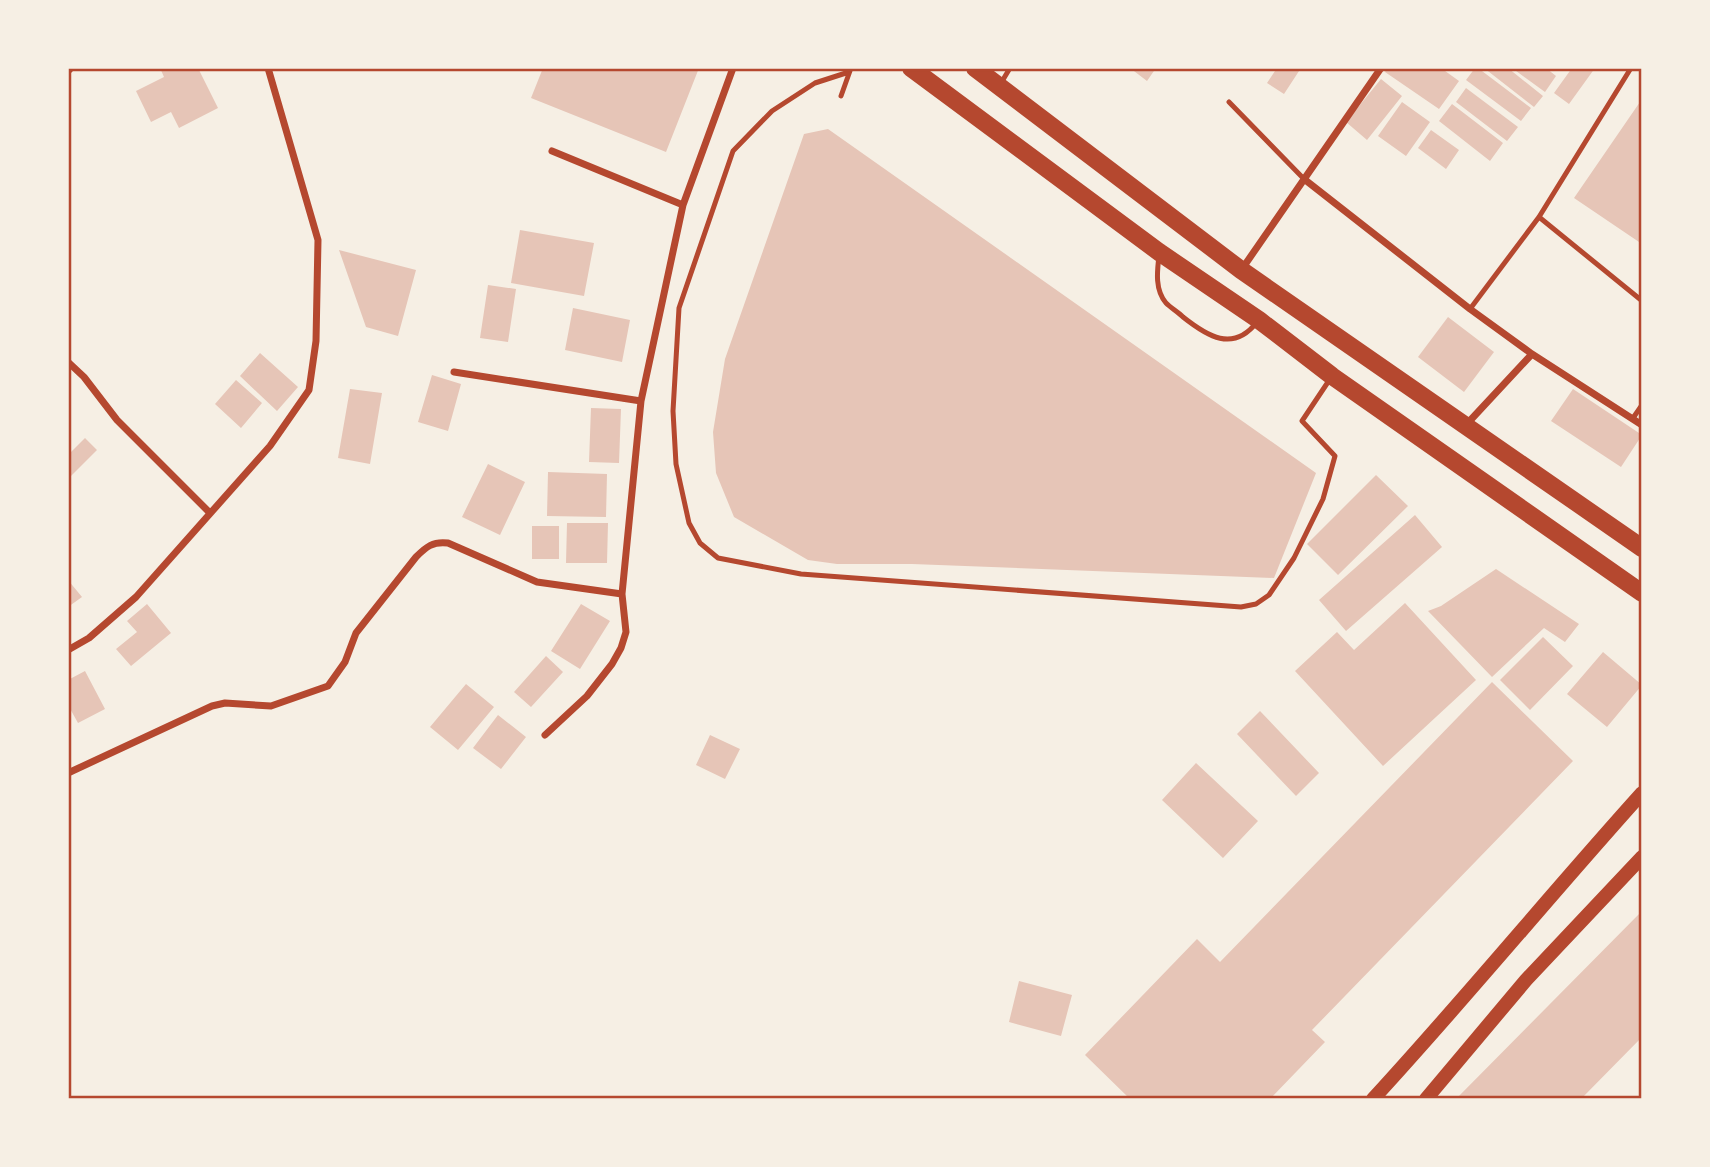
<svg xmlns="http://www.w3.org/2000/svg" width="1710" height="1167" font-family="'Exo 2',sans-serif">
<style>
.building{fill:#e6c5b7}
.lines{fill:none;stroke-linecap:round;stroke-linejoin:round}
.service{stroke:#b5482f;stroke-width:5}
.minor{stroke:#b5482f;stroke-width:7}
.secondary{stroke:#b5482f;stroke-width:14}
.primary{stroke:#b5482f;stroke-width:18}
.neatline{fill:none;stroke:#b5482f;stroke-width:2.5}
</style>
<rect width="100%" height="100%" fill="#f6efe4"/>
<path class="building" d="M160,68h38l20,40 -39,20 -8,-16 -20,10 -15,-31 28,-14z
M543,68h156l-33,84 -135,-54z
M1130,68h26l-9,13z
M1277,68h24l-17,26 -17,-11z
M1387,68h54l18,13 -20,28 -54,-37z
M1475,68h3l53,40 -10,13 -55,-41z
M1484,68h24l35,28 -9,11z
M1512,68h34l10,8 -11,16z
M1572,68h23l-26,36 -15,-11z
M1381,79l21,17 -35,44 -21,-18z
M1466,88l52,39 -11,14 -51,-39z
M1642,99v145l-68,-46z
M1402,102l28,20 -24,34 -28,-20z
M1452,104l51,39 -13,18 -51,-40z
M828,129l488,344 -42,105 -362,-14h-75l-29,-4 -74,-43 -18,-44 -3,-41 12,-73 79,-225z
M1431,130l28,20 -13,19 -28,-21z
M520,230l74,13 -10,53 -73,-13z
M339,250l77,20 -18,66 -32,-9z
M488,285l28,4 -8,53 -28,-4z
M573,308l57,12 -8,42 -57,-12z
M1448,317l46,35 -30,40 -46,-35z
M260,353l38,34 -21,24 -37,-35z
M432,375l29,9 -13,47 -30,-9z
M236,380l26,23 -21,25 -26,-24z
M350,389l32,4 -12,71 -32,-6z
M1573,389l69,46 -21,32 -70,-46z
M591,408l30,1 -2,54 -30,-1z
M85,438l12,12 -29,29v-24z
M488,464l37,18 -25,53 -38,-18z
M548,472l59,2 -1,43 -59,-1z
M1376,475l32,31 -70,69 -31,-31z
M1415,515l27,32 -96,84 -27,-31z
M567,523h41l-1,40h-41z
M532,526h27v33h-27z
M1496,569l83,55 -14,18 -21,-14 -52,49 -64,-66 13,-5z
M68,580l14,17 -14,10z
M1405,603l71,77 -93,86 -88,-95 42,-39 17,18z
M147,604l24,29 -40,33 -15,-17 21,-17 -10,-11z
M581,604l29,17 -30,48 -29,-18z
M1543,637l30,29 -43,44 -30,-30z
M1603,652l39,33 -35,42 -40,-33z
M546,656l17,16 -32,35 -17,-15z
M85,671l20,38 -27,14 -10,-18v-25z
M1492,682l81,79 -261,269 13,12 -55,57h-140l-45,-44 112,-116 23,23z
M466,684l28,23 -36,43 -28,-23z
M1260,711l59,62 -23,23 -59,-62z
M498,715l28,22 -25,32 -28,-21z
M710,735l30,14 -15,30 -29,-14z
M1196,763l62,58 -35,37 -61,-58z
M1642,911v126l-61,62h-125z
M1019,981l53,14 -11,41 -52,-14z"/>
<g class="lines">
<path class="service" d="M849,72l-34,11 -43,28 -39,40 -54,157 -6,103 3,53 13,59 11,20 18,15 83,16 440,33 15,-3 13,-9 25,-37 29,-59 12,-43 -33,-35 28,-42
M1001,83l9,-15
M841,96l10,-28
M1229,102l75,77
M1539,217l102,83
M1159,256c-2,16 -4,34 7,47 5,5 12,9 17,14 24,19 50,36 74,5
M1470,309l69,-92 92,-149
M1633,418l9,-13"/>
<path class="minor" d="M68,71l3,-3
M552,151l131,54
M1304,179l166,130 62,45 110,71
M1242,269l139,-201
M68,362l16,15 33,43 93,93
M454,372l187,29
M1465,426l67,-72
M68,650l21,-12 47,-41 134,-151 39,-56 7,-49 2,-101 -50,-172
M545,735l42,-39 25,-32 9,-16 5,-16 -4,-38 19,-193 42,-196 50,-137
M68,773l144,-67 13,-3 46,3 57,-20 17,-24 11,-29 60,-76c10,-10 17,-16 32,-14l89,39 85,12"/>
<path class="secondary" d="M1373,1099c92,-100 178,-205 269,-306
M1426,1099l100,-119 116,-123"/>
<path class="primary" d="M911,68l248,184 100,68 73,56 310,217
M975,68l266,202 401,278"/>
</g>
<rect width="1710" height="1167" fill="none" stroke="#f6efe4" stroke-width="140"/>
<rect x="70" y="70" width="1570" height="1027" class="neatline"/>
</svg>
